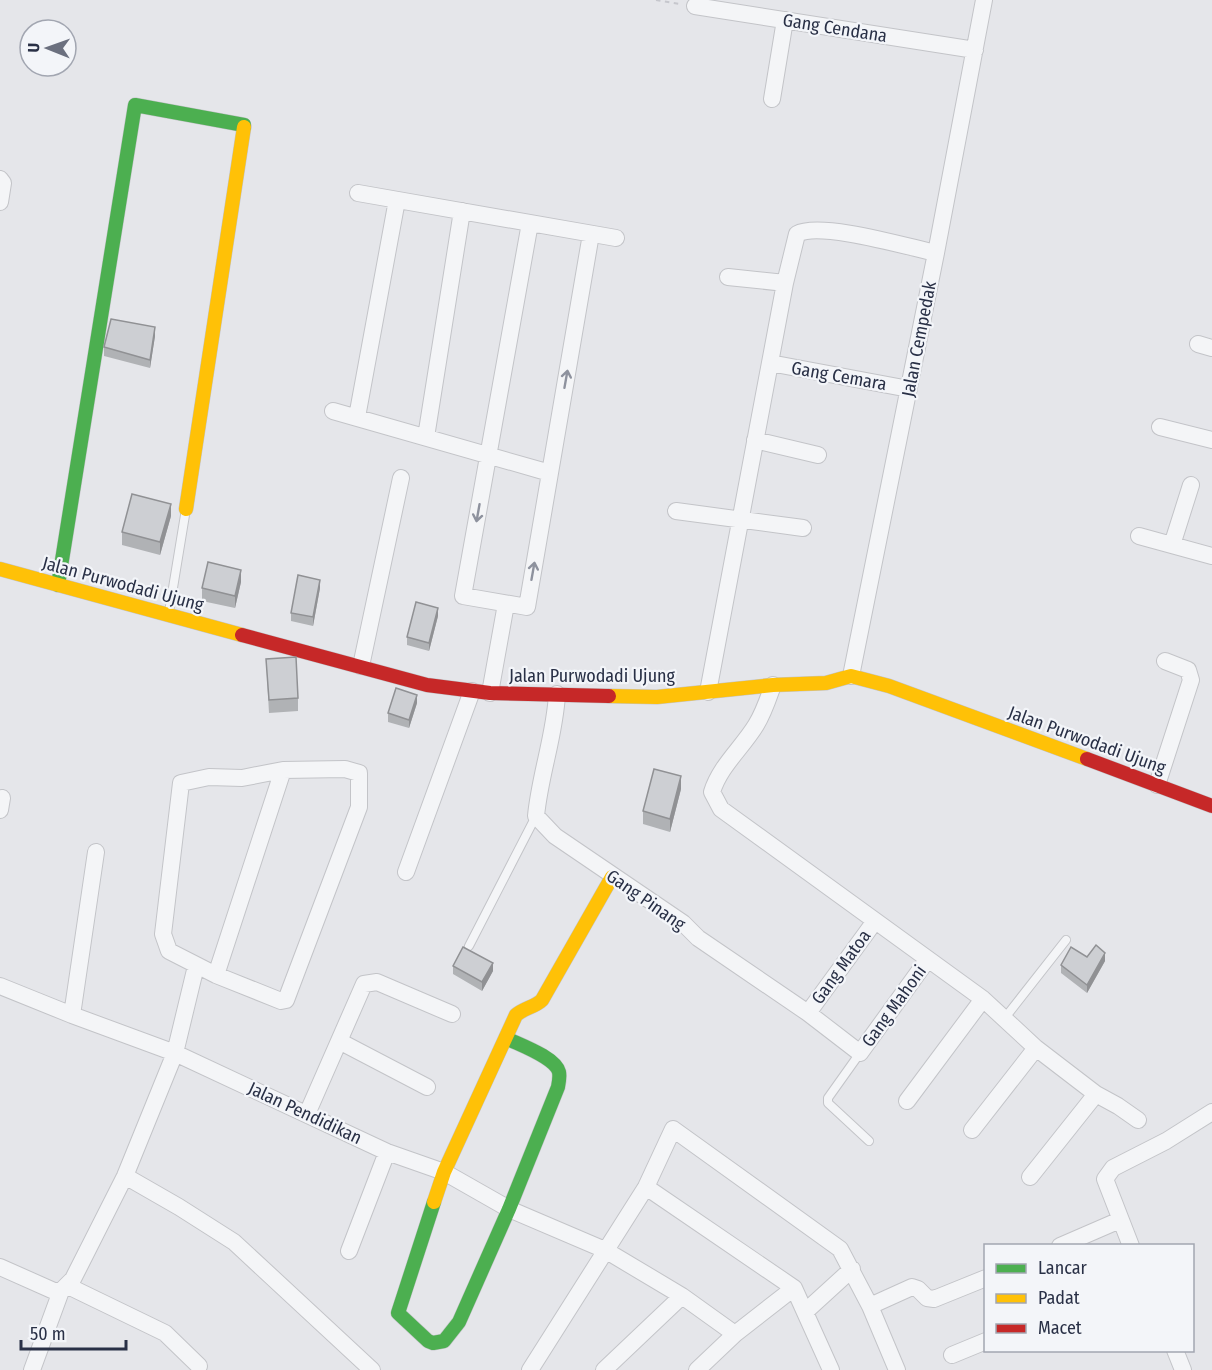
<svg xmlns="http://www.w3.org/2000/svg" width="1212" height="1370" font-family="'Fira Sans Condensed',sans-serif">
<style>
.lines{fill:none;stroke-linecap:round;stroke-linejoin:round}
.lane-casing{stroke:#c3c4c8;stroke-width:10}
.street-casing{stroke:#c3c4c8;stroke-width:18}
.fast-casing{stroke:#c3c4c8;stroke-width:15}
.slow-casing{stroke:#c3c4c8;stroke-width:15}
.jam-casing{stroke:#c3c4c8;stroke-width:15}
.path{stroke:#c6c7cd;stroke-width:2;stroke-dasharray:4.5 4.5;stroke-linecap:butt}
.lane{stroke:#f4f5f7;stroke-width:8}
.street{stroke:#f4f5f7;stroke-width:16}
.fast{stroke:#4caf50;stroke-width:14}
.slow{stroke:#ffc107;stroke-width:14}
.jam{stroke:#c62828;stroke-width:14}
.wall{fill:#b0b2b5}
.shaded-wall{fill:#909194}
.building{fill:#cdcfd3;stroke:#909194;stroke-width:1.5}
.oneway{stroke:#8e929e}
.labels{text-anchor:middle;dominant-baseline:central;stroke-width:4.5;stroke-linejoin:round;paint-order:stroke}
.street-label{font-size:18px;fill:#293046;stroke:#f3f5f9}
</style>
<rect width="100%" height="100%" fill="#e5e6ea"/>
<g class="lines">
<g class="lane-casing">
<path id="lane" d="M169,612l17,-103
M469,946l67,-130
M1004,1019l62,-79
M860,1053l-32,45v5l41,38"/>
</g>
<g class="street-casing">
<path id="street" d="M695,6l280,44
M772,99l13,-79
M0,179l3,4 -3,19
M358,193l258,45
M530,223l-67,373 64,11 64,-373
M785,283l12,-49c23,-13 111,13 139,19
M1198,344l14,4
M770,363l139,26
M333,411l217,62
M357,417l40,-217
M1160,427l52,13
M426,437l36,-226
M755,440l63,15
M676,511l127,17
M1139,536l73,20
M1172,545l19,-60
M361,666l40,-188
M851,676l85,-423 48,-253
M773,685c-5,14 -9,27 -17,40 -14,23 -36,41 -44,67l9,17 262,190 53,49 60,46 -66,83
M708,692l77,-409 -57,-6
M490,693l16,-89
M557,694c-2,41 -17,80 -21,122l19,20 128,87 15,15 110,75 52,40 68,-94
M345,769l14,4v34l-73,193 -5,1 -65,-26 -47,-24 -6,-17 18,-151 28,-6 33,1 41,-8z
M1157,785l34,-105 -3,-10 -23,-9
M0,810l2,-12
M406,872l66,-181
M216,975l67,-205
M0,986l72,29 103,38 212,99 57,20 65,37 96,41 77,46 53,38
M808,1013l67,-92
M72,1015l24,-163
M339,1041l88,46
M1096,1094l22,12 20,14
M907,1101l76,-102
M307,1114l57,-130 13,-2 75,32
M972,1130l64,-82
M125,1176l54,31 55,35 138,128
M646,1187l148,101 37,82
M1060,1246l60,-26
M1131,1246l-26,-67 8,-11 53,-27 46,-29
M349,1251l38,-99
M0,1267l54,24h7l12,-12 52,-103 50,-123 21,-87
M68,1286l97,47 34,33
M870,1306l42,-19 6,2 9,9 7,1 52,-21
M806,1311l46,-42
M1175,1350l8,20
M952,1355l34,-14
M32,1370l29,-79
M530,1370l116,-183 27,-58 167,120 30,57 27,64
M604,1370l78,-74
M697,1370l38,-36 59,-46"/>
</g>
<g class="fast-casing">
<path id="fast" d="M58,585l77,-480 109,20v2
M434,1202l-36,111 30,28 5,2 11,-2 15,-19 50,-113 49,-122c1,-5 2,-10 1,-15 -4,-15 -39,-27 -53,-34"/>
</g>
<g class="slow-casing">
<path id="slow" d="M186,509l58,-382
M0,569l242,66
M609,696l48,1 116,-12 53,-2 25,-7 38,10 198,73
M434,1202l10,-30 72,-157c8,-7 19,-8 26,-15l70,-123"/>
</g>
<g class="jam-casing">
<path id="jam" d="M242,635l185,50 63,8 119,3
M1087,759l125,47"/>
</g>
<path class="path" d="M656,0l24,4"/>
<use href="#lane" class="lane"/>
<use href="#street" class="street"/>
<use href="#fast" class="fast"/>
<use href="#slow" class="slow"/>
<use href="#jam" class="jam"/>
</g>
<path class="wall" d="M155,336l-5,32 -46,-12v-9z
M171,516l-11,39 -38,-10v-13z
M241,582l-6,26 -33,-7v-13z
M320,588l-7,38 -22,-5v-8z
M438,616l-9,35 -22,-6v-8z
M266,659l32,39v13l-29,2z
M417,703l-8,25 -21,-6v-9z
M681,789l-11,43 -27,-8v-13z
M1087,957l18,4 -18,32 -26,-20v-8z
M453,966l40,5 -11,20 -29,-17z"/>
<path class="shaded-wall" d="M155,327v9l-5,32v-8z
M171,504v12l-11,39v-13z
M241,570v12l-6,26v-12z
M320,580v8l-7,38v-9z
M438,608v8l-9,35v-8z
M417,695v8l-8,25v-8z
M681,776v13l-11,43v-13z
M1105,953v8l-18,32v-8z
M493,963v8l-11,20v-9z"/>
<path class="building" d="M111,319l44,8 -5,33 -46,-13z
M132,494l39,10 -11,38 -38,-10z
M208,562l33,8 -6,26 -33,-8z
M298,575l22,5 -7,37 -22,-4z
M416,602l22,6 -9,35 -22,-6z
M296,657l2,41 -29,2 -3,-41z
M396,688l21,7 -8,25 -21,-7z
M654,769l27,7 -11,43 -27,-8z
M1096,945l9,8 -18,32 -26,-20 10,-18 16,10z
M463,947l30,16 -11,19 -29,-16z"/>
<defs><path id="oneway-shaft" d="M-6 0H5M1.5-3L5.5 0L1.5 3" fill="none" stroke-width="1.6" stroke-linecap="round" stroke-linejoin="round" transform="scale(1.5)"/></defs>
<g class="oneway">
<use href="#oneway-shaft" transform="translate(566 379) rotate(-80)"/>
<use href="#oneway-shaft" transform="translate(478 513) rotate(100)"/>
<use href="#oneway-shaft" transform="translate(533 571) rotate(-80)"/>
</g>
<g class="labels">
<g class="street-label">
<text transform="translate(835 28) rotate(9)">Gang Cendana</text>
<text transform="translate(919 339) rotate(-79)">Jalan Cempedak</text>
<text transform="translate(839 376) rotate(10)">Gang Cemara</text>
<text transform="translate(123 584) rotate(15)">Jalan Purwodadi Ujung</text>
<text x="592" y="676">Jalan Purwodadi Ujung</text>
<text transform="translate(1087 740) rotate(20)">Jalan Purwodadi Ujung</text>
<text transform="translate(646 900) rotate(35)">Gang Pinang</text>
<text transform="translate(841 967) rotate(-54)">Gang Matoa</text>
<text transform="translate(894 1006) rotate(-54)">Gang Mahoni</text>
<text transform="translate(305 1113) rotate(25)">Jalan Pendidikan</text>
</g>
</g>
<rect x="984" y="1244" width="210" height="108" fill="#f3f5f9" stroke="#a2a6b1" stroke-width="1.5"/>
<rect x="996" y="1264" width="30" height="9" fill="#4caf50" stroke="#a2a6b1" stroke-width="1.5"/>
<text x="1038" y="1274" font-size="18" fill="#293046">Lancar</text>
<rect x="996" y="1294" width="30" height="9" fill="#ffc107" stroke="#a2a6b1" stroke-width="1.5"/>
<text x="1038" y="1304" font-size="18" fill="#293046">Padat</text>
<rect x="996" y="1324" width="30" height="9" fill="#c62828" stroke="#a2a6b1" stroke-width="1.5"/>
<text x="1038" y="1334" font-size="18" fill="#293046">Macet</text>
<g transform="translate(48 48) rotate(271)"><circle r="28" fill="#f3f5f9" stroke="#a2a6b1" stroke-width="1.5"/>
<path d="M0-4.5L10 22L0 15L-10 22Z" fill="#6b707f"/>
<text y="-9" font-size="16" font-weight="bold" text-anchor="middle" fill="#293046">U</text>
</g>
<path d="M21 1340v9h105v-9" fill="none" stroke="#293046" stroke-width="3"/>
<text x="30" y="1340" font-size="18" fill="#293046" stroke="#f3f5f9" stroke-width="4.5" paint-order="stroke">50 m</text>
</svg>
